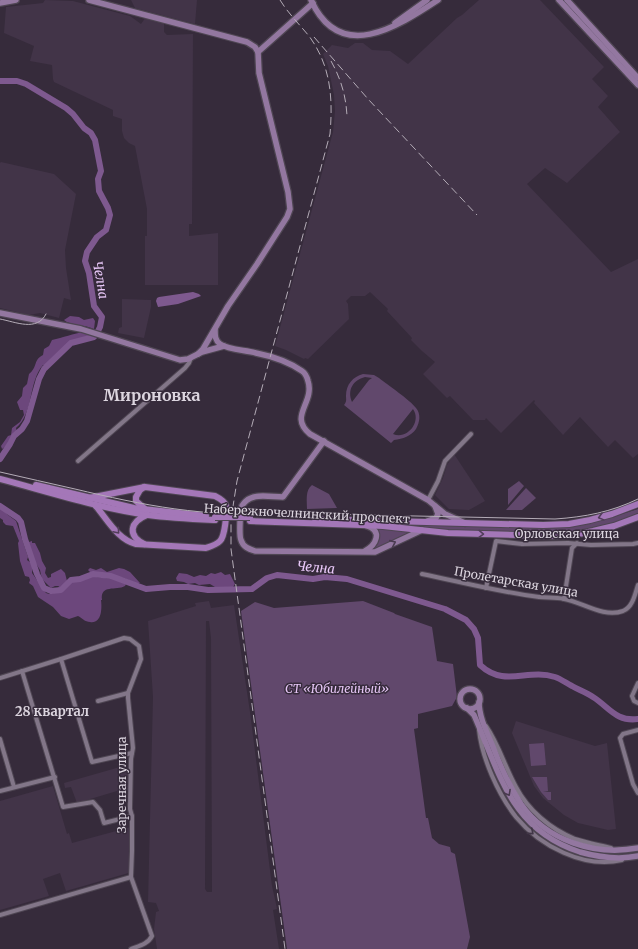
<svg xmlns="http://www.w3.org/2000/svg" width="638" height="949" viewBox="0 0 638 949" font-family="Merriweather,serif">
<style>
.built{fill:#423448;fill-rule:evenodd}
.green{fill:#61486c;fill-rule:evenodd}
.forest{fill:#6c477c}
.water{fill:#7e598f}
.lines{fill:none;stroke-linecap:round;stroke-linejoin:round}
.river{stroke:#7e598f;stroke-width:6}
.street-casing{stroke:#4f4653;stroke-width:6}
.secondary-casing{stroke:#4f4653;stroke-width:8}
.primary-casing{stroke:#4f4653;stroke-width:8}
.street{stroke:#827688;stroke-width:4}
.secondary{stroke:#9377a0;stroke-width:5.5}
.primary{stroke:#a477b8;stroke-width:6}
.tram{stroke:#b4acb7;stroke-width:1}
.rail{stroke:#b4acb7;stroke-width:1;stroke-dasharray:8 4;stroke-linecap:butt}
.primary-bridge-casing{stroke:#4f4653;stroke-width:8;stroke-linecap:butt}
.primary-bridge{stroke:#a477b8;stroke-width:6}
.oneway{stroke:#523e5a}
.oneway2{stroke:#493a4f}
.oneway3{stroke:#413647}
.labels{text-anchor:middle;stroke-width:3;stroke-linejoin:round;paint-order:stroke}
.street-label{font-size:12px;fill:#dcd5df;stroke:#362b3b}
.park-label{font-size:12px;font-style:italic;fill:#e5c5f5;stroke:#362b3b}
.water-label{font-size:13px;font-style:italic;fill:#ebcafb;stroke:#362b3b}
.neighbourhood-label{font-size:13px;font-weight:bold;fill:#dcd5df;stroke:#362b3b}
.district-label{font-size:16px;font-weight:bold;fill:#dcd5df;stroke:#362b3b}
</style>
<rect width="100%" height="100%" fill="#362b3b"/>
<g class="built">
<path d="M45,0L73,1L130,16L141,24L146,17L162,22L164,24V32L167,35L193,34L192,224H189V236L218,233V285H145V236H147V209L135,146L129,143L124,138L122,131V119L113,116V110L54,82L53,79L52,65L30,61L34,46L4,33L6,7L43,3Z"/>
<path d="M131,0H197L195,24L135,8Z"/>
<path d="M479,0H540L604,67L592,79L608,96L598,107L620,132L567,183L545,168L527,184L611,272L638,259V454L633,458L615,440L608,447L580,417L563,435L534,403L535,401L534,400L501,433L486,418L485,420H473L450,396L447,398L423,374L435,362L422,351L411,340L412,338L387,311L388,309L370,292L365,296H351L346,301L348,304L349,319L308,359L305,358L304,359L286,350L275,346L333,132L335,111L334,95L328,66L323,54L332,45L348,48L355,43H363L372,50L390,51L408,64L457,18L462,15Z"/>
<path d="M1,162L54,174L76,194L65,250L66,268L71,300L64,298L59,318L40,313L29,315L0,308V163Z"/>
<path d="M122,299L151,300V307L144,338L118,333L119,328L122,327Z"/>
<path d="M454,454L485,501L469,510L449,509L435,495L443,478L447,465Z"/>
<path d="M209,601L211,608L234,605L250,712L272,886L276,904L277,909L273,910L279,949H157L154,929L156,912L159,911L156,903L148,902L153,697L148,621L196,606L195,603ZM206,621H209L211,638L212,892H207L205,889Z"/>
<path d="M516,721L595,746L607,743L616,829L608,830L578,823L564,815L543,798L534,786L512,733Z"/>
<path d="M127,765L131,790L118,794L117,791L77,803L71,787L65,788L64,783Z"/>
<path d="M53,786L67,834L69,833L72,843L131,827L132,872L66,891L60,873L43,879L49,896L0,910V801Z"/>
</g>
<g class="green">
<path d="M363,374L374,375L379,378C388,385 410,400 416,408C421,414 420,422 416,429C411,436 403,439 394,440L391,443L344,405C347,401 346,400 346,396C346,384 353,377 363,374ZM365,377L372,378L369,380L352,402C347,390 353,380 365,377ZM413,409C422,422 407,440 393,434Z"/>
<path d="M519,481L524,486L508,505V489Z"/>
<path d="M312,485L329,494L337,508L307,509C307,501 305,490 312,485Z"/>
<path d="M526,488L536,498L522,510H506Z"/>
<path d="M638,509V513C614,526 583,531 557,533L449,530L386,523H591L619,515Z"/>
<path d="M373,527L410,532L372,550L378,540Z"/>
<path d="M363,601L394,613L395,614L432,627L437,661L453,664L457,697L452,706L418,714V728L414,729L426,818H428L432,838L439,844L450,847L451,852L455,854L470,937L467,949H287L241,611L255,602L274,608Z"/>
<path d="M544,743L546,765L531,766L529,744Z"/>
<path d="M532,777H547L548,791L543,792H551V800H548L541,792Z"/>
</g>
<g class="forest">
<path d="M70,316L79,317L84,320L93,318L95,321L94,329C86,325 69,325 64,320Z"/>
<path d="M85,332L89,333L90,336L70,341L46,365H43C28,382 34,413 16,428L17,432C10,437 8,446 2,449L1,446L8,436L11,435L12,428L20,422L24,415L23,410H20L17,402L22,396L23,388L27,384L29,374C38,367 33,360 43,355L44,349L49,346L52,340C63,338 73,333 85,332Z"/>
<path d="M0,509H2L8,515L16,521L28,557L27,560C32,563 33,566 32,573L46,593L49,594L63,591L74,578L88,574L96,577L113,579L126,584L125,586C116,591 100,584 102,600H101C102,608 102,624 90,622C85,622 82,618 78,616L69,619L61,616L53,607L38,597L33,586L29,583L30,580L29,577L25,576L20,561L18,543L19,541L13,526L6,525L3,522V520L0,518Z"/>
<path d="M32,541V543H35L40,553L42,561L46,568L45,573L48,578L51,577V574L61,569L65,573L67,581L65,583L64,586L60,589L58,588L59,586H55L51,588L42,579L40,570L35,562L29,546V542Z"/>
<path d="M90,568L96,570L101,568L107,572L119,568L124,569L130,572L140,583H136L124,578L107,575L104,577L101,576L100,573H91L88,570Z"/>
<path d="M221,572L225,575L230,574L235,584L233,587H215L210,584L199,585L195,583L188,584L184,582L177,581L176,578L179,573L187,574L194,577L200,575L206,576L211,573L215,574Z"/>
</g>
<path class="water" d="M193,292L199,294L201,296L178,304L158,307L156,301L157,298L159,297Z"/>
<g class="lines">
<g class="river">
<path d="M0,81H17L26,84L66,108L73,114L84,128L91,133L95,140L101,171L98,179L99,191L108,208L110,215L106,230L97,237L87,252L85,261L89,273L94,306L102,317L100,327L96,335L94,337L71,343L44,369L39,379L27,421L22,429L14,436L10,444L0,459"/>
<path d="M0,506L18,518L21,522L25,539L37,574L44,588L51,591L61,590L71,580L80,579L93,574L111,576L146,589L170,587H188L208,590L252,589L267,578L277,575L313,579L325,577L347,579L445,609L466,620L474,629L478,638L480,665C505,688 527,668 555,677C561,679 566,683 572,686C579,690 586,692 593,697C609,707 616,722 638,719"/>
</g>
<g class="street-casing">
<g id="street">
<path d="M78,461L185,368L189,363L191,358"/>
<path d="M428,500L438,481L445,461L471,434"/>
<path d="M422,574C461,582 499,592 539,597C547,598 555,597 564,599C582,602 603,618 623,611C633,607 635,594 638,585"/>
<path d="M486,588L496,541L522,544L568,543L591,545L633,544L638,543"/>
<path d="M564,599L572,548L577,543"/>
<path d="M61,659L92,762L132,753"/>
<path d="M22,671L63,807L93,802L100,810L104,823L132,816"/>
<path d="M0,678L61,659L124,638L130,639L139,646L141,659L128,693V698L133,748L131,759L130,809L132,816V851L131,877L152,936C148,944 139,946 131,949"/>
<path d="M638,683L632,696L634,701L638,703"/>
<path d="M98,701L128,693"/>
<path d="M486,726C499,745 505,767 516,787C528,810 550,829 575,839C587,843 599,845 611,848"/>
<path d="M479,730C482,758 498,794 516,817C540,846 584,869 622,860"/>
<path d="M638,730L623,734L620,738L633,784L638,793"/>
<path d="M0,739L14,787"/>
<path d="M0,791L55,777"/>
<path d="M0,915L131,877"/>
</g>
</g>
<g class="secondary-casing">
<g id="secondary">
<path d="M89,0L247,42L255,47L258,52L259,73L288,192L290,209L287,217L257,264L228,306L203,349L198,354"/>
<path d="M311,0C340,64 397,27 438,0"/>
<path d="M559,0L638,85"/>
<path d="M567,0L638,78"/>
<path d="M0,3L16,0"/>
<path d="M395,23L427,0"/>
<path d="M258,52L313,3"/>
<path d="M0,313L81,329L180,360L188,359L202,352L224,346"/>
<path d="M215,330C215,336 215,340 220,344C229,350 245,350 256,353C271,356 289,362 302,371C305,373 307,377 308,381C315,403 288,416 310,434L428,500L445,514L465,523"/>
<path d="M324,441L283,497C271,497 255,493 246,501C245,502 242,505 242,506C240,510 239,536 241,540C243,547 249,549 255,551L375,552L422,530"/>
<path d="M427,521L436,518L438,514L435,506"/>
<path d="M365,551C376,545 383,531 367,526"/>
<circle cx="470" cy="699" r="10"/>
<path d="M479,702C479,719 489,736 495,752C502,770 510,787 521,804C547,841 595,856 638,848"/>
<path d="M467,708L474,715C500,774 511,830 580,852C598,857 619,860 638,856"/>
</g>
</g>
<g class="primary-casing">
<g id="primary">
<path d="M0,479C49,492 98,508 148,515C170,518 193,519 215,520"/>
<path d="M36,485L134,508L206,516"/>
<path d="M144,487L140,490L136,497V501L145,509"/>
<path d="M89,498L145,487L215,496C219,498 225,501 226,506C227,513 225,536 220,541C216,545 212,546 206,548L136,544C118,540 107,519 95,505"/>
<path d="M315,519L543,525L569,524L590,520L612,514L638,504"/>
<path d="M250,521L361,525L383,526L448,533L555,536L574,535L593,531L614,526L638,517"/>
<path d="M144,544C127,535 130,522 147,515"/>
</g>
</g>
<use href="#street" class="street"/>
<use href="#secondary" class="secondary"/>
<use href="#primary" class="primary"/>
<g class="tram">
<path d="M0,319C16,322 37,332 46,314"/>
<path d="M0,472C25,478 50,483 75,489C142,505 207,518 277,513L555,519C585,517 611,512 638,499"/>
</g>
<g class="rail">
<path d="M280,0C288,13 299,24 309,36C331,66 333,98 330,134L237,481L231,519V549L285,949"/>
<path d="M314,37L368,99L477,215"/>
<path d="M331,61C341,79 346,96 347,116"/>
</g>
<g class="primary-bridge-casing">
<path id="primary-bridge" d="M215,517H250"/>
</g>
<use href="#primary-bridge" class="primary-bridge"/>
</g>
<defs><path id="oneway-chevron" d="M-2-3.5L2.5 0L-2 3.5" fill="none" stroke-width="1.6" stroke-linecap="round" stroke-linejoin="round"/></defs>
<g class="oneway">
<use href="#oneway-chevron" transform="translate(601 517) rotate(165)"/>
<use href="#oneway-chevron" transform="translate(117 531) rotate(50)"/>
<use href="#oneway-chevron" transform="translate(481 534) rotate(2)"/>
</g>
<g class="oneway2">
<use href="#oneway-chevron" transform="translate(393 543) rotate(-24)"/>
<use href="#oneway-chevron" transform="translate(508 793) rotate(61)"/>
</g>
<use class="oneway3" href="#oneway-chevron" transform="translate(531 832) rotate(40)"/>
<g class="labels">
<g class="street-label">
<text transform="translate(307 514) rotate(3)" y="4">Набережночелнинский проспект</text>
<text x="567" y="538">Орловская улица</text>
<text transform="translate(516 582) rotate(10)" y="4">Пролетарская улица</text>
<text transform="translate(122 785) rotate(-90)" y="4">Заречная улица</text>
</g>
<g class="park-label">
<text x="337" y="693">СТ «Юбилейный»</text>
</g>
<g class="water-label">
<text transform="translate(101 280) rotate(80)" y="5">Челна</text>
<text transform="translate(316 567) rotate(5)" y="5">Челна</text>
</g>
<g class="neighbourhood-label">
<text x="52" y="716">28 квартал</text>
</g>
<g class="district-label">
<text x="152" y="401">Мироновка</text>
</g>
</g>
</svg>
